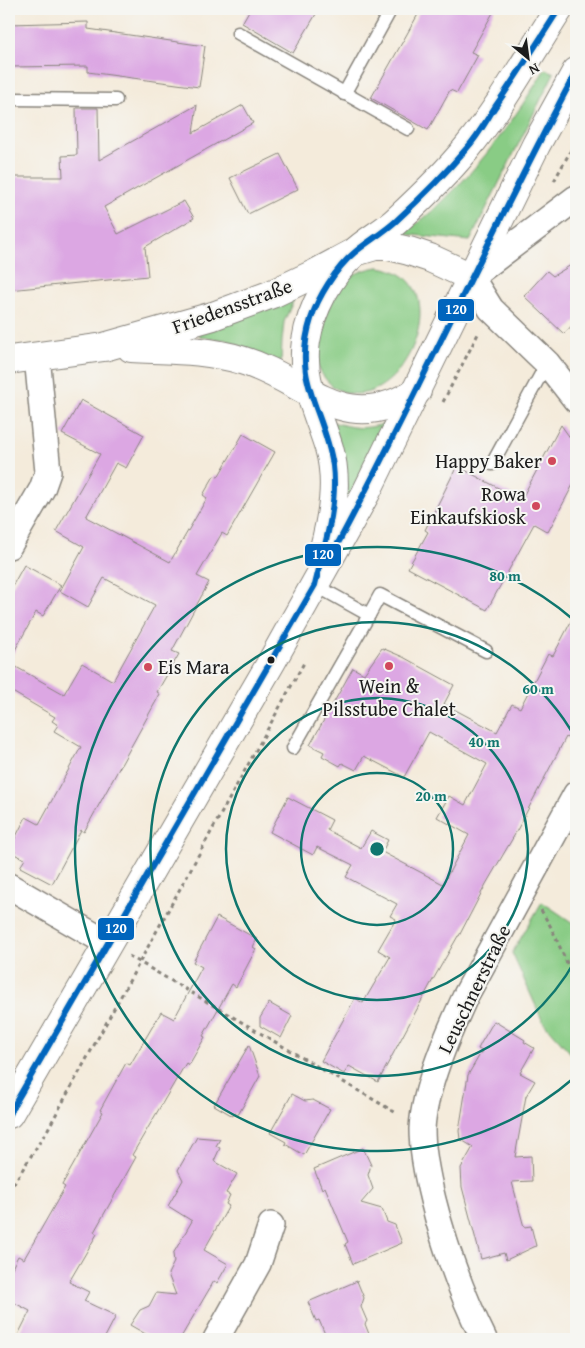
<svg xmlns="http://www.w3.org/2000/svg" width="585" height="1348" viewBox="0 0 585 1348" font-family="'Gentium Book Plus',serif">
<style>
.green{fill:#89cc85;stroke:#527450}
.building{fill:#dca7e3}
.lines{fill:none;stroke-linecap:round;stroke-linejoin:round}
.lane-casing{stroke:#88847c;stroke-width:15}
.street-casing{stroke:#88847c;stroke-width:28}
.primary-casing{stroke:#88847c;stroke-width:30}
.path{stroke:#88847c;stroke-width:3;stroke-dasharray:4 4;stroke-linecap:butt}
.lane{stroke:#fff;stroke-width:12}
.street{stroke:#fff;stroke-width:25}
.primary{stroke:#fff;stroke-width:28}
.bus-1-casing{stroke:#f6f6f2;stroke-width:10}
.bus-1{stroke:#0065bd;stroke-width:6}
.ring{fill:none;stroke:#0f766e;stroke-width:2.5}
.poi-dot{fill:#d1495b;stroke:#f6f6f2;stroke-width:2}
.bus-dot{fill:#1c1c1c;stroke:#f6f6f2;stroke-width:2}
.labels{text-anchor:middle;stroke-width:4;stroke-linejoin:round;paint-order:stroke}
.street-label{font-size:20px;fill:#1c1c1c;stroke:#f6f6f2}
.poi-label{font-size:20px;fill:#1c1c1c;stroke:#f6f6f2;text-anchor:end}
.centre{fill:#0f766e;stroke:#f6f6f2;stroke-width:2.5}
.ring-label{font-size:15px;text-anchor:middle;font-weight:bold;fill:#0f766e;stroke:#f6f6f2;stroke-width:4;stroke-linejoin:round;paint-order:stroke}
.line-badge{stroke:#f6f6f2;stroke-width:2}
.badge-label{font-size:14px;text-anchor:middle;font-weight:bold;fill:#fff}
</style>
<rect width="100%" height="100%" fill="#f6f6f2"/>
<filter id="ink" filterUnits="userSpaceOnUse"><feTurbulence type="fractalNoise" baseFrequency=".02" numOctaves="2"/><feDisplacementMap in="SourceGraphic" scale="10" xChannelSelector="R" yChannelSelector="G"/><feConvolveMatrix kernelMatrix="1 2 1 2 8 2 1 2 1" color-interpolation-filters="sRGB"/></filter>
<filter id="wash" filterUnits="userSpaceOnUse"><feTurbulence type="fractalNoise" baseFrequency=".0096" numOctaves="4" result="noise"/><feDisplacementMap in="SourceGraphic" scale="20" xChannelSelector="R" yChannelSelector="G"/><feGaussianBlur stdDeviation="1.12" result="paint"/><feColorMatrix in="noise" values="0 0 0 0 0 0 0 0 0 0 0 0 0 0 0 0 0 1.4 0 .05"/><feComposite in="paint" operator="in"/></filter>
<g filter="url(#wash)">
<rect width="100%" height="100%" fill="#f4ebdb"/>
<g class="green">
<path d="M545,69L554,73L470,241L403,234C416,224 430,214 442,202C483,163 516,117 545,69Z"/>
<path d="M378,267C465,276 400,425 335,388C328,383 319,372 317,364C316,357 318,348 319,341C319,336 319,330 320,326C322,318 339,288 344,282C353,273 366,269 378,267Z"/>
<path d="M289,296L294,299L284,322L282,341L281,363L226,340L200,337L198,330Z"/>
<path d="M332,422C354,428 361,430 384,424L343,510Z"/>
<path d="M542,902L576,925V1059L543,1022L512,953Z"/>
</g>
<g id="blocks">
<g class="building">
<path d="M250,9H319L293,53L242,23Z"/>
<path d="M421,9H495L471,52L478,55L457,93L450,90L428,130L371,98Z"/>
<path d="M88,22V29L205,46L199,87L88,72V66L9,67V24Z"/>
<path d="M197,105L193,133L243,105L253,123L104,207L118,234L184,201L194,218L145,247L148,276L9,290V177H63L62,156L77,155L76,108H98L99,160Z"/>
<path d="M280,154L298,189L248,214L230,178Z"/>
<path d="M576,262V321L564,334L524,296L547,271L553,276Z"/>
<path d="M81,400L144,435L126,468L116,463L86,517L170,562L207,498L203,495L214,476L218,477L243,434L275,452L227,536L222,533L197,576L209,582L172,651L179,654L157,692L160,694L84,832L81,830L52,884L20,867L25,859L14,854L15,851L10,848L26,817L39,824L81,747L54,731L58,725L52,721L55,717L9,690V663L64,694L82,663L113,681L155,605L104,578L88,607L60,591L84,547L56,531L100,454L62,434Z"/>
<path d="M561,425L576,446V479L548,532L534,524L487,610L408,568L428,532L425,530L457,466L521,500Z"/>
<path d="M24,565L61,585L43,616L36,612L9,661V592Z"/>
<path d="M576,612V724L569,739L566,737L514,836L486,884L459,936H458L430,985L378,1082L349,1066L344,1074L321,1061L355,998L363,1003L390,957L378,950L396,919L390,916L397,904L346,877L353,865L317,847L313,855L270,832L274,824L288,797L332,820L327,830L361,848L371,831L388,840L382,852L443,884L469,835L437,817L449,796L465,805L487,764L429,732L404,777L364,756L356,770L342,763L340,766L322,756L324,752L310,745L353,668L364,674L382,648L403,657L454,685L444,704L497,732L512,704L520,708L548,654L553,656Z"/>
<path d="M217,917L257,939L253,947L256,949L236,987L232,984L203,1036L205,1037L189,1065L186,1063L132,1155L136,1157L94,1232L97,1234L69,1282L89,1292L84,1301L116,1316L104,1339H16L30,1311L9,1300V1274L18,1256L24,1259L65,1187L62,1185L103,1112L100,1110L126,1063L130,1065L161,1012L174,1019L202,967L193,962Z"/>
<path d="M269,1003L292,1016L281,1038L260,1026V1018Z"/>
<path d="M494,1021L525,1040L524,1042L534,1048L520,1073L535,1081L526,1096L515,1157L531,1156L532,1181L512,1182L524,1227L531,1226L536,1246L506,1260L504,1253L481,1259L462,1187L461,1168L473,1147L460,1139L459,1131L468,1075L482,1051L478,1049L481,1043Z"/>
<path d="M249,1045L260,1076L238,1115L235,1113L233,1116L214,1105Z"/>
<path d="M292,1094L305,1101L313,1100L330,1109L304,1155L285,1144L286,1142L270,1133Z"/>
<path d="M197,1137L220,1139L216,1146L220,1148L214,1161L237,1174L226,1193L230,1195L226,1204L229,1206L204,1250L228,1264L217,1283L214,1281L180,1339H154L130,1325L140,1310L149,1306L156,1293L176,1295L168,1274L174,1262L173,1254L192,1221L168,1206L183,1180L178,1170Z"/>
<path d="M363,1148L371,1165L368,1175L373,1189L361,1203L382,1209L387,1222L395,1225L402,1243L353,1264L345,1244L348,1242L325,1187L322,1189L314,1169Z"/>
<path d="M357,1281L364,1298L361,1307L367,1321L365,1324L371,1339H327L319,1320L316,1321L308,1302Z"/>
</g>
</g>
</g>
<g filter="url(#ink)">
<use href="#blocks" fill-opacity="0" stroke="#88847c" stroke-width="1"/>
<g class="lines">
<g class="lane-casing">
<g id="lane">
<path d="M238,33L408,129"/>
<path d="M344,94L391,9"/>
<path d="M9,99L116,100"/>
<path d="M492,464L547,363"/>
<path d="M369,615L380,595L486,651"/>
<path d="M293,748L369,615L315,585"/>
</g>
</g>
<g class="street-casing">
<g id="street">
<path d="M576,198L471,277L491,309L547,363L576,400"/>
<path d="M9,546L42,489L48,472L37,356"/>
<path d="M9,886L107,943"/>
<path d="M216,1339L258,1264L271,1225"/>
<path d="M484,1339C462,1295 445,1248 433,1200C427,1176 422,1153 422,1129C424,1088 449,1032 466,995L576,794"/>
</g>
</g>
<g class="primary-casing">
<g id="primary">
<path d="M131,348C167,350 206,349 241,360C308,380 344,439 417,391"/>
<path d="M9,360L104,347L213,316L272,294L314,274L355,252L375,246H388L409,251L430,258L471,277"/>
<path d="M323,552C332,518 339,482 329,448C318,412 300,380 306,341C311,309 329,275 354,253C366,241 383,233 396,221C421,198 446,174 467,148C502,105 529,55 559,9"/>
<path d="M9,1114L272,661L366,493L536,145L576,72"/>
</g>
</g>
<g class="path">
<path d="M554,181L576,141"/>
<path d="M443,402L479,332"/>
<path d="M541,910L552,929L576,984"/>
<path d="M129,956L398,1114"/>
<path d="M9,1191L48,1129L305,661"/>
</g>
<use href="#lane" class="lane"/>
<use href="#street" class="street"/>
<use href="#primary" class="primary"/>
<g class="bus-1-casing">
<g id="bus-1">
<path d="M336,547C420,391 492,228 576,72"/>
<path d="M9,1114L315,585C324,547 338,506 333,466C325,410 291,382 311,319C318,297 336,268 354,253C367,242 383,233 396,221C421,198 445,174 467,148C478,136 486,121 495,107C517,75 538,42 559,9"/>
</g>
</g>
<use href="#bus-1" class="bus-1"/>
</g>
</g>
<g class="ring">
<circle cx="377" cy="849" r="76"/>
<circle cx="377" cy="849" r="151"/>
<path d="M576 959A227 227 0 1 1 576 739"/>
<path d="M575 1077A302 302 0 1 1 575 621"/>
</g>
<g class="poi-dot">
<circle cx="552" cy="461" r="5"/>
<circle cx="536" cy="506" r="5"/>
<circle cx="389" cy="666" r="5"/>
<circle cx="148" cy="667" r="5"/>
</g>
<circle class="bus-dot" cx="271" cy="660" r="4.5"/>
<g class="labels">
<g class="street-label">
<text transform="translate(232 306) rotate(-20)" y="7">Friedensstraße</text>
<text transform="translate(474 989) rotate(-64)" y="7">Leuschnerstraße</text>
</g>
<g class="poi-label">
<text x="542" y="468">Happy Baker</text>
<text x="526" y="501">Rowa<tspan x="526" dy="23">Einkaufskiosk</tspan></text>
<text x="158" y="674" text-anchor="start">Eis Mara</text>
<text x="389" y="693" text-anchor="middle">Wein &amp;<tspan x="389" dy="23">Pilsstube Chalet</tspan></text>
</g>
</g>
<circle cx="377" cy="849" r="8" class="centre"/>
<g class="ring-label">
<text x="505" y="581">80 m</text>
<text x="538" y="694">60 m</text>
<text x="484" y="747">40 m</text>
<text x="431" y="801">20 m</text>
</g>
<g class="line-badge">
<rect x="437" y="298" width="38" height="24" rx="5" fill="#0065bd"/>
<rect x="304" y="543" width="38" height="24" rx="5" fill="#0065bd"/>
<rect x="97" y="917" width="38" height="24" rx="5" fill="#0065bd"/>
</g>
<g class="badge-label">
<text x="456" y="314">120</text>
<text x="323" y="559">120</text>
<text x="116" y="933">120</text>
</g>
<rect width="585" height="1348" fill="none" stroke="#f6f6f2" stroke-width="30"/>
<g transform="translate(528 58) rotate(151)" stroke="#f6f6f2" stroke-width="4" paint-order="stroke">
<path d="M0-4L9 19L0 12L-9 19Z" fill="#1c1c1c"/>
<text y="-8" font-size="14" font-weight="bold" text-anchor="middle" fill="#1c1c1c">N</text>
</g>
</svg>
